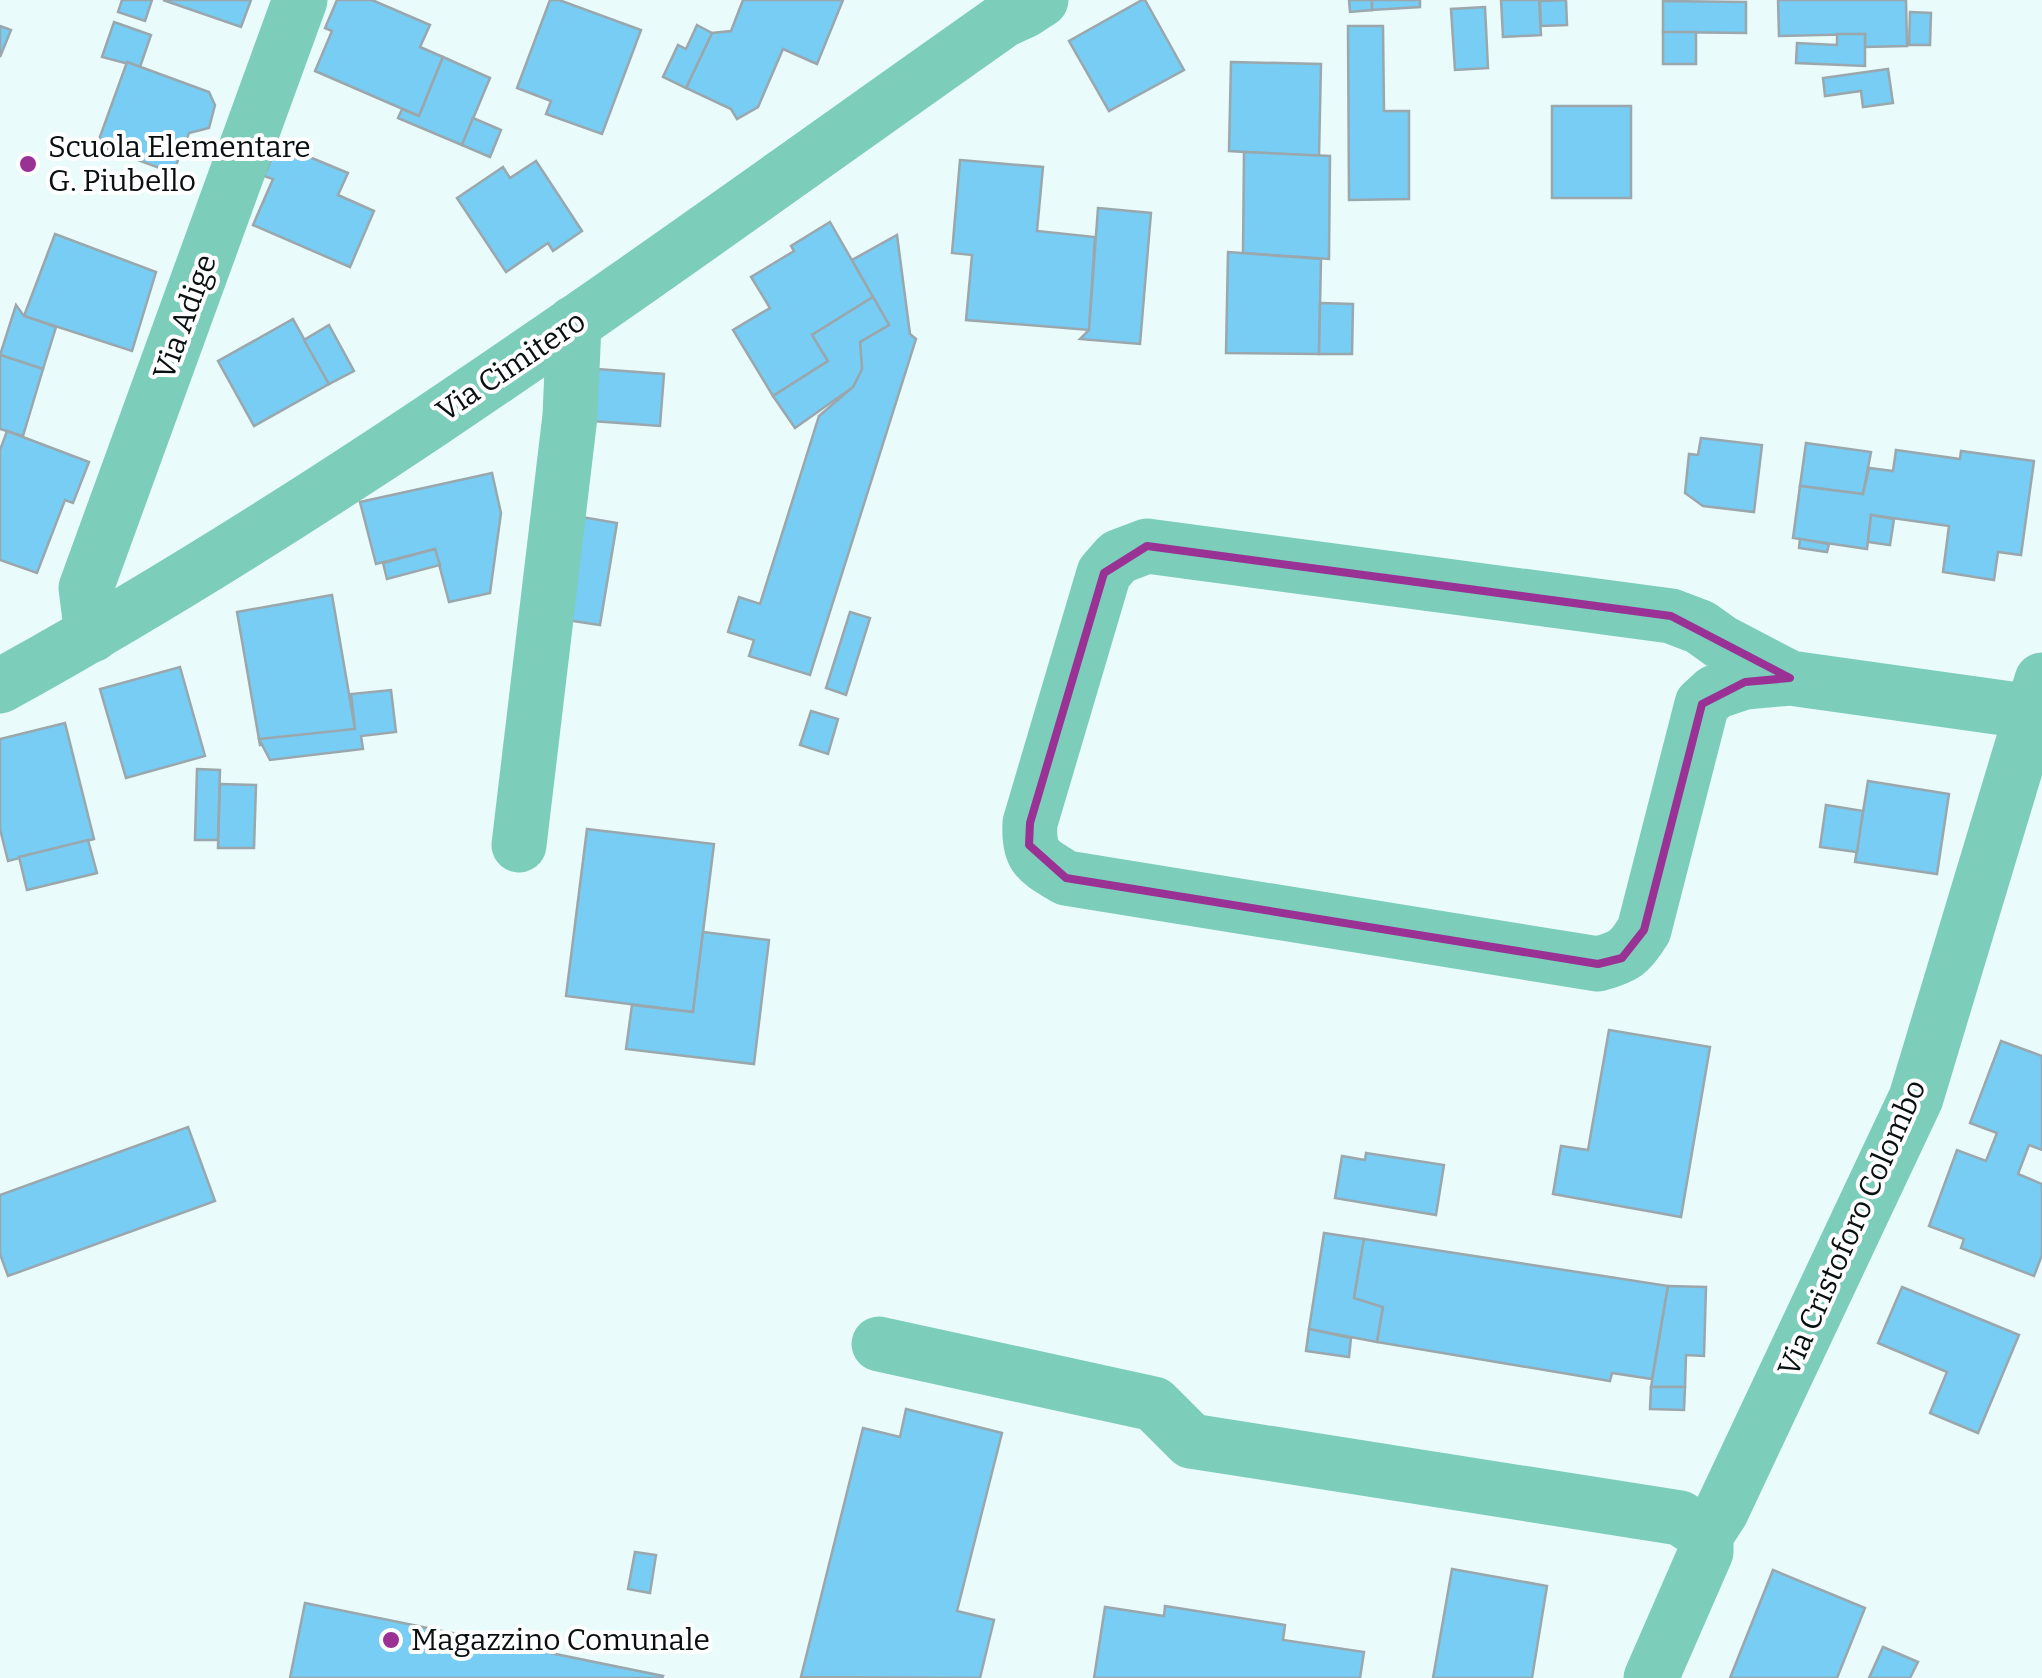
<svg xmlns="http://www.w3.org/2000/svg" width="2042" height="1678" viewBox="0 0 2042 1678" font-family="Bitter,serif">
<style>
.building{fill:#77cdf3;stroke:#9aa7ad;stroke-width:2.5}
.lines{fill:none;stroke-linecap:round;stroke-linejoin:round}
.minor{stroke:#7dcdbb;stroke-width:55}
.marked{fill:none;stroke:#9a3195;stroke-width:8;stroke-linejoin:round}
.poi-dot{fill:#9a3195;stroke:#fff;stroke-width:4}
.labels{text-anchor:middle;stroke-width:8;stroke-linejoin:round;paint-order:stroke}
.poi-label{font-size:30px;fill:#0a1011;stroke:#fff;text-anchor:start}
.street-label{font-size:30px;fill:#0a1011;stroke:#fff}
</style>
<rect width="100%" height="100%" fill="#eafbfc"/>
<g class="building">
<path d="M122,0H152L145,21L118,12Z"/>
<path d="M163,0H251L241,27Z"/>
<path d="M337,0H372L430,25L420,47L443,57L419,116L315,71L332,31L325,28Z"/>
<path d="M550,0H559L641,30L602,134L546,114L551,101L517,88Z"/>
<path d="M743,0H843L817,64L783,49L758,107L737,119L731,109L686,88L712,33L731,31Z"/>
<path d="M1142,0H1145L1184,70L1109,111L1069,41Z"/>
<path d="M1349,0H1372V10L1350,12Z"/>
<path d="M1372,0H1420V7L1372,10Z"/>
<path d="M1501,0H1539L1541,35L1503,37Z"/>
<path d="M1566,0L1567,25L1541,26L1540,1Z"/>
<path d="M1778,0H1906L1907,46L1865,47V34L1779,36Z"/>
<path d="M1663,1L1746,2V33L1663,32Z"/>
<path d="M1485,7L1488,68L1455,70L1451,9Z"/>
<path d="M1910,12L1931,13L1930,45H1909Z"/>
<path d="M114,22L151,35L140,67L102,57Z"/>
<path d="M697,25L712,33L686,88L663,77L678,45L686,49Z"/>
<path d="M0,26L11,30L0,57Z"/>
<path d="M1348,26H1383L1384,111H1409V199L1349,200Z"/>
<rect x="1663" y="32" width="33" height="32"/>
<path d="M1837,34H1865V66L1796,63L1797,43L1837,45Z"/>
<path d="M443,57L490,78L462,145L398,118L402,109L419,116Z"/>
<path d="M127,62L209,92L215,105L209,128L189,133L173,173L97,145Z"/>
<path d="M1231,62L1321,64L1319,156L1229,151Z"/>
<path d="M1888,69L1893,103L1863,107L1861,91L1825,96L1823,78Z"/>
<rect x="1552" y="106" width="79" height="92"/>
<path d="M473,118L501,130L490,157L462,145Z"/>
<path d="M278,144L348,173L338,195L374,211L350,267L253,225L273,179L264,176Z"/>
<path d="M1244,152L1330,156L1329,259L1243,253Z"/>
<path d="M960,160L1043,167L1037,231L1095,237L1089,330L966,320L972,255L952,253Z"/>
<path d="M536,161L582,231L553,251L548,243L506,272L457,198L503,167L510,178Z"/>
<path d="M1098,208L1151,213L1140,344L1080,339L1089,330Z"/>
<path d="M830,222L873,297L812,335L828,361L773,396L733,330L770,308L751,277L794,251L791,246Z"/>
<path d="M55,234L156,272L132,351L24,316Z"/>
<path d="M897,235L910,334L916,339L810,675L749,656L754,640L728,632L739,597L760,604L819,416L853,387L862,369L860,342L889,325L852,260Z"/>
<path d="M1228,252L1321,259L1319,354L1226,353Z"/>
<path d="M873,297L889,325L860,342L862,369L853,387L795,428L773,396L828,361L812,335Z"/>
<path d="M1320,303L1353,304L1352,354H1319Z"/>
<path d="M16,305L24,316L56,327L43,369L0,355Z"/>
<path d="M293,319L329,384L254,426L218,361Z"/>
<path d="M329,325L354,371L329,384L304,340Z"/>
<path d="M0,355L43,369L23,436L0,429Z"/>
<path d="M583,368L664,374L660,426L579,420Z"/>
<path d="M7,431L89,462L73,503L65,500L37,573L0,560V450Z"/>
<path d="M1701,438L1762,445L1754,512L1703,506L1685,493L1689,454L1698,455Z"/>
<path d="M1806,443L1871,452L1863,494L1800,486Z"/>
<path d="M1896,450L1960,459L1961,451L2034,461L2021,555L1998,552L1994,580L1943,572L1949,526L1871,515L1867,549L1793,538L1800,486L1863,494L1869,468L1893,471Z"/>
<path d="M492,473L501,513L490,593L449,602L435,549L376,564L360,502Z"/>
<path d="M570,515L617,523L600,625L553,618Z"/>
<path d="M1871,515L1894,519L1890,545L1868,542Z"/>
<path d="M1800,539L1829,544L1827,552L1799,548Z"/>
<path d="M435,549L440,565L387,579L383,563Z"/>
<path d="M332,595L355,729L260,745L237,612Z"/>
<path d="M850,612L870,618L846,695L826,688Z"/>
<path d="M180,667L205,756L126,778L100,689Z"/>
<path d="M391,690L396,732L361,736L363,749L270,760L259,739L355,729L351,694Z"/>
<path d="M811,711L838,719L828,754L800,745Z"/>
<path d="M65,723L94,839L8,861L0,829V739Z"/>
<path d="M197,769L220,770L218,840H195Z"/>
<path d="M1868,781L1949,794L1937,874L1855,862Z"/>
<path d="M220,784L256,785L254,848H218Z"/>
<path d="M1826,805L1863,811L1857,852L1820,847Z"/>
<path d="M587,829L714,844L693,1012L566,996Z"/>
<path d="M88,840L97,873L27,890L19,857Z"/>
<path d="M703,932L769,940L754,1064L626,1049L632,1005L693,1012Z"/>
<path d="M1609,1030L1710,1047L1681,1217L1553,1194L1561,1146L1588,1150Z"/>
<path d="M2001,1041L2042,1056V1150L2029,1145L2018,1174L2042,1184V1255L2034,1276L1961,1248L1964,1239L1929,1226L1957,1150L1986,1161L1997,1133L1970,1123Z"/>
<path d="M188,1127L215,1201L8,1276L0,1254V1195Z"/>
<path d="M1366,1153L1444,1165L1436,1215L1335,1198L1342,1156L1365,1160Z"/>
<path d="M1324,1233L1364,1239L1354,1298L1383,1307L1377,1342L1309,1329Z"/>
<path d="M1364,1239L1668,1286L1652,1379L1612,1373L1610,1381L1377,1342L1383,1307L1354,1298Z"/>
<path d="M1668,1286L1706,1287L1704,1356L1686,1355L1685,1387H1651Z"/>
<path d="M1902,1287L2019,1335L1978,1433L1930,1413L1947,1372L1878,1343Z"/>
<path d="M1309,1329L1351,1338L1349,1357L1306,1351Z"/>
<path d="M1651,1387H1685L1684,1410L1650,1409Z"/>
<path d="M906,1409L1002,1433L957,1611L994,1620L980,1678L801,1677L863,1428L900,1437Z"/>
<path d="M635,1552L656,1555L650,1593L628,1589Z"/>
<path d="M1452,1569L1547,1586L1532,1678H1433Z"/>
<path d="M1773,1570L1865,1608L1837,1678H1730Z"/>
<path d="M305,1603L663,1676L662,1678H290Z"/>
<path d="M1165,1606L1285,1625L1283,1640L1364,1652L1360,1678H1094L1105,1607L1164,1616Z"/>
<path d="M1883,1647L1918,1662L1910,1678H1869Z"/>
</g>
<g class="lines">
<g class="minor">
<path d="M92,635L86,588L300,0"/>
<path d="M1790,678L1721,642L1700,627L1671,616L1147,546L1118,557L1104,573L1030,823C1028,858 1038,861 1066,878L1598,964C1624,957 1630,953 1644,930L1702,704L1715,692L1745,682L1790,678L2032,712"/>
<path d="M0,686C352,492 676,251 1004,20L1024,11L1041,0"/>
<path d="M519,845L570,416L574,323"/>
<path d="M879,1344L1154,1404L1191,1441L1680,1518L1706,1535"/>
<path d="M1651,1678L1706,1552V1535L1721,1512L1916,1098L2042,680"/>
</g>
</g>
<path class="marked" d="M1147,546L1671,616L1790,678L1745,682L1702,704L1644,930L1622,958L1598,964L1066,878L1029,845L1030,823L1104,573Z"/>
<g class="poi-dot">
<circle cx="28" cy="164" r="10"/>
<circle cx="391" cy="1640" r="10"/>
</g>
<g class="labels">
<g class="poi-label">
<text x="48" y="157">Scuola Elementare<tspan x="48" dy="34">G. Piubello</tspan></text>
<text x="411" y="1650">Magazzino Comunale</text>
</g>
<g class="street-label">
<text transform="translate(185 317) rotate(-70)" y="10">Via Adige</text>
<text transform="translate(511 366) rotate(-34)" y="10">Via Cimitero</text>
<text transform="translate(1852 1228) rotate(-66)" y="10">Via Cristoforo Colombo</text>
</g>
</g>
</svg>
